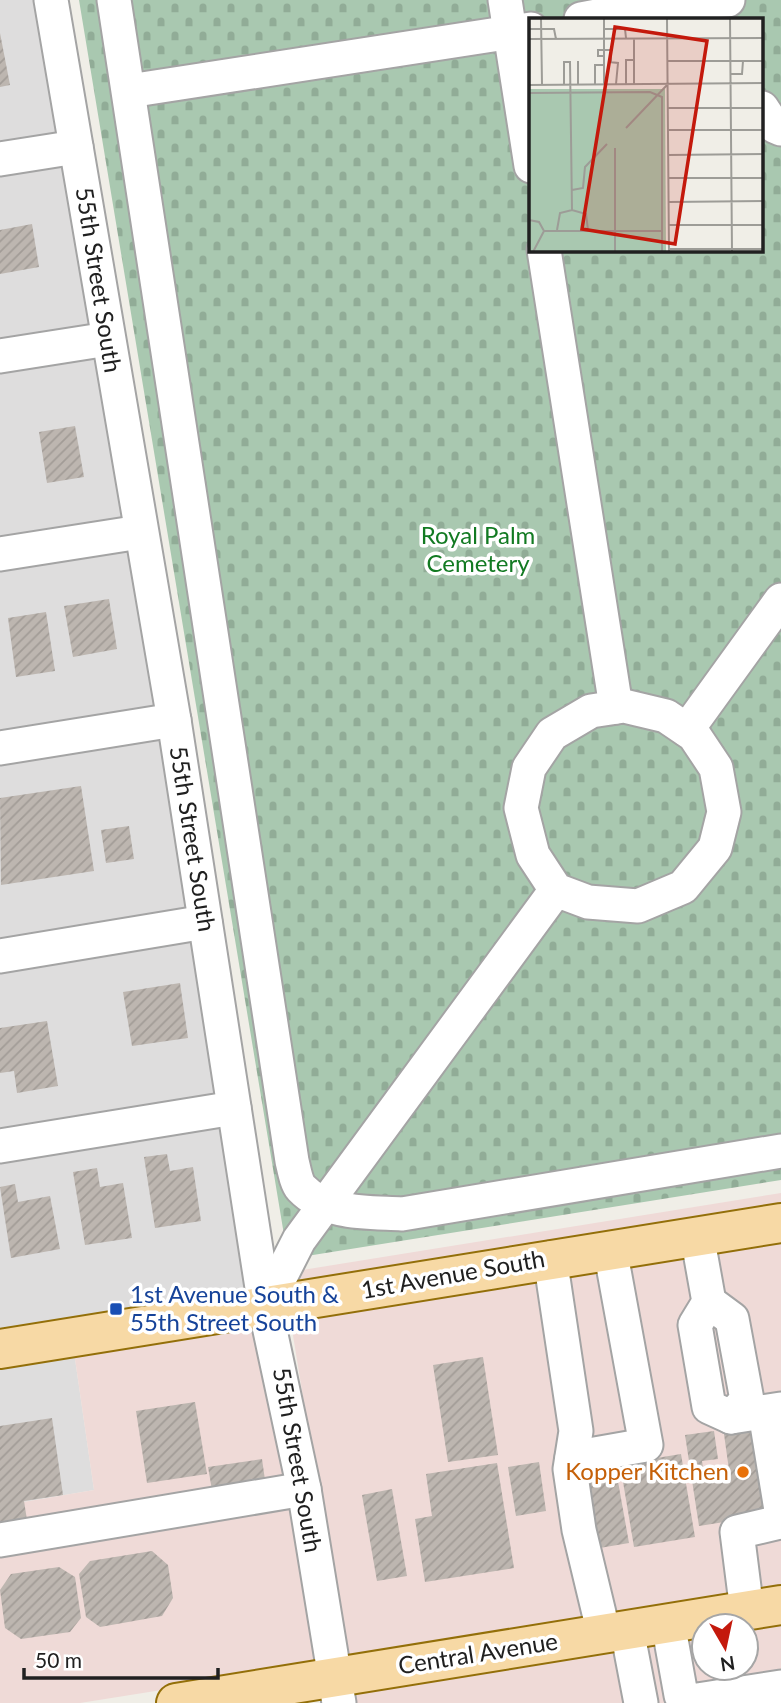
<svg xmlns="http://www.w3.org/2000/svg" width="781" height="1703" viewBox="0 0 781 1703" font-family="Lato,sans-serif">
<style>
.residential{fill:#dedddd}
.commercial{fill:#efdad7}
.cemetery{fill:url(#cemetery-stones);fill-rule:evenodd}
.building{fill:url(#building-hatch)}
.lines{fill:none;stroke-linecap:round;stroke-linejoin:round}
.minor-casing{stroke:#a4a4a4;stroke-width:37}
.major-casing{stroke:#936f09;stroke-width:42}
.minor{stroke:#fff;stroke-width:33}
.major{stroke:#f7d9a5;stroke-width:38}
.transit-dot{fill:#1a4fb4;stroke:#fff;stroke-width:2.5}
.food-dot{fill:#e8710a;stroke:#fff;stroke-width:2.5}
.labels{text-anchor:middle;stroke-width:7;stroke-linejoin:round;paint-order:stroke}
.street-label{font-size:24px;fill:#202020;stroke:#fff}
.park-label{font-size:24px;fill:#127a22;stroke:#fff}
.transit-label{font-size:24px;fill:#164399;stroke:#fff;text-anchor:start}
.food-label{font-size:24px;fill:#c56008;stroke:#fff;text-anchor:end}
.inset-road{fill:none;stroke:#9d9c97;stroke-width:2}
.view{fill:#c4190c;fill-opacity:0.15;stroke:#c4190c;stroke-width:3.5}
.inset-edge{fill:none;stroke:#202020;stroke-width:3.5}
</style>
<defs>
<pattern id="cemetery-stones" width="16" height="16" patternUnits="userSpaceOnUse" patternTransform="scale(1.75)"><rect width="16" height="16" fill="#a9c8b0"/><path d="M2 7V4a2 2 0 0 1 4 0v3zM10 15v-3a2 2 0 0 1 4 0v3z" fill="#91ac97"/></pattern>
<pattern id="building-hatch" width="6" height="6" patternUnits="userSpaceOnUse" patternTransform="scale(1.75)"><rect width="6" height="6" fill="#bdb6b0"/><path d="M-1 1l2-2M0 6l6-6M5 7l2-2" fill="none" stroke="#a29c97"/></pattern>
</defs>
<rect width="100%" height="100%" fill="#f0eee7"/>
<g class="residential">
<path d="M0,0H52L73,131L0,143Z"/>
<path d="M78,161L135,517L0,539V173Z"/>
<path d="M140,547L198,909L0,942V570Z"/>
<path d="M203,939L259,1292L0,1333V972Z"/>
<path d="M74,1352L94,1490L0,1506V1364Z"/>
</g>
<g class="commercial">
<path d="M781,1193V1208L286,1288L290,1272Z"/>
<path d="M781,1238V1590L346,1660L290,1317Z"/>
<path d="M264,1322L319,1665L80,1703H0V1506L94,1490L74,1352Z"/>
<path d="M781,1620V1703H353L351,1690L704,1633V1668H746V1626Z"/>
</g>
<path class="cemetery" d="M79,0H781V1180L288,1259ZM531,19H762V250H531Z"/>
<g class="building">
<path d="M0,33L10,85L0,87Z"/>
<path d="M32,224L39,267L0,274V230Z"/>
<path d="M75,426L84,477L47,483L39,432Z"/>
<path d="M109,599L117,649L73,657L64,606Z"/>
<path d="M46,612L55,671L16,677L8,618Z"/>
<path d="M81,786L94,871L1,885L0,798Z"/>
<path d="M129,826L134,859L106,863L101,830Z"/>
<path d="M180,983L188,1038L132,1046L123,992Z"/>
<path d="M47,1021L58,1086L17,1093L14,1071L0,1073V1028Z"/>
<path d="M167,1154L170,1171L193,1167L201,1221L155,1228L144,1157Z"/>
<path d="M97,1168L100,1187L123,1183L132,1238L85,1245L73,1172Z"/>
<path d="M15,1184L18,1202L50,1196L60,1249L11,1258L0,1187Z"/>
<path d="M483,1357L498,1455L448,1462L433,1365Z"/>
<path d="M195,1402L207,1474L147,1483L136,1411Z"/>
<path d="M52,1418L63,1495L24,1501L27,1520L0,1524V1426Z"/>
<path d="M761,1421L776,1514L699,1526L685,1435L714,1431L718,1459L702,1461L704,1474L729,1470L723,1427Z"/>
<path d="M681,1454L695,1537L634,1547L620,1464Z"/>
<path d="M262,1459L266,1487L213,1496L208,1467Z"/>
<path d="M614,1459L629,1543L588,1550L574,1465Z"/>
<path d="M539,1462L546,1511L516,1516L508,1467Z"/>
<path d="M497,1463L514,1568L425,1582L415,1519L432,1516L426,1474Z"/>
<path d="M392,1489L407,1576L377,1581L362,1495Z"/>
<path d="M152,1551L168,1565L173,1598L162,1616L100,1627L86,1617L79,1574L90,1561Z"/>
<path d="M59,1567L75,1577L81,1618L70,1632L21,1639L5,1628L0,1590L11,1574Z"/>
</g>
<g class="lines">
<g class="minor-casing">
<g id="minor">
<path d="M51,0L174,720L265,1307L304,1489L339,1703"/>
<path d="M114,0L292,1161C294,1169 296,1182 301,1188C327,1215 367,1212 402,1214L781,1151"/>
<path d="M505,0L531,166"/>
<path d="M581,19L665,3L728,0"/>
<path d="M129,91L531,29"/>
<path d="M762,108L774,126L781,129"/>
<path d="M0,159L76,147"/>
<path d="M544,250L616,707"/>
<path d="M0,356L108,339"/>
<path d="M0,554L140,532"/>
<path d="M624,706L666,716L694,735L716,768L724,812L715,848L683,887L638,906L588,902L556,890L533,855L521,808L529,768L552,734L591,711Z"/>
<path d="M687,730L781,600"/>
<path d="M0,748L174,720"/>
<path d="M0,956L205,922"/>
<path d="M0,1146L234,1108"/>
<path d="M697,1235L709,1302L695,1325L709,1407L731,1417L781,1409"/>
<path d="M550,1258L576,1431L570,1469L579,1530L604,1634"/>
<path d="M709,1302L732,1319L747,1400L731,1417"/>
<path d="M265,1307L299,1240L556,890"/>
<path d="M765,1412L781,1510"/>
<path d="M572,1458L646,1445L610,1249"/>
<path d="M0,1540L304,1489"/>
<path d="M747,1611L737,1532L776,1523L781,1510"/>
<path d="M668,1623L681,1695L691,1701L781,1687"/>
<path d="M627,1630L641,1703"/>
</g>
</g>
<g class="major-casing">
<g id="major">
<path d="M0,1349L781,1223"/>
<path d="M176,1703L781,1605"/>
</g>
</g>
<use href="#minor" class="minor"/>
<use href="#major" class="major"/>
</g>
<rect class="transit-dot" x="109" y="1302" width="14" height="14" rx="3.5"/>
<circle class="food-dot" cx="743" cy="1472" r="7"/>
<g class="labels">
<g class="street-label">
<text transform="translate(98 280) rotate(81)" y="8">55th Street South</text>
<text transform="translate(192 839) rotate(81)" y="8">55th Street South</text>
<text transform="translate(453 1275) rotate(-10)" y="8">1st Avenue South</text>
<text transform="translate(297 1460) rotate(80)" y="8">55th Street South</text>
<text transform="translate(478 1654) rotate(-9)" y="8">Central Avenue</text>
</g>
<g class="park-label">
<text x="478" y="544">Royal Palm<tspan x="478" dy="28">Cemetery</tspan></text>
</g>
<g class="transit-label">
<text x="130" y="1303">1st Avenue South &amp;<tspan x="130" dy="28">55th Street South</tspan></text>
</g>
<g class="food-label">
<text x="729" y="1480">Kopper Kitchen</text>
</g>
</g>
<g transform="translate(529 18)">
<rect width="234" height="234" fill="#f0eee7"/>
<path d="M0,71H136L137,234H0Z" fill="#a9c8b0"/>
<path class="inset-road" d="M12,1L13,66M75,1V66M138,1L140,234M201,1L203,234M0,11H25L27,21M75,11H96L97,20M0,21L235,20M75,38H69V32H82V44M138,43H235M80,44L89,45L87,66M201,56H213L214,43M35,66V44H41L43,192M49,66V43M66,66V47H75M97,66V42H106M105,66V20M0,67L235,65M0,75L121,74L133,79V234M139,90H235M97,110L139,66M139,112H235M139,137L235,136M140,160H235M43,172L54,170L56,149L78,126M140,184L235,183M0,202L10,204L15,213L4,234M140,207H235M28,212L31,195L43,192L57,196L59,212M15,213H133M140,231H235M86,234V130"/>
<path class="view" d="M86,9L178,23L146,226L53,211Z"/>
<rect width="234" height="234" class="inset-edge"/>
</g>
<g transform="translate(725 1647) rotate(171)"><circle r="33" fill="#ffffff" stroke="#a6a6a6" stroke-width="2"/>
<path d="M0-5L12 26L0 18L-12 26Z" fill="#c4190c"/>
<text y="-10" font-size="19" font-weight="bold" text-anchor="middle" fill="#202020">N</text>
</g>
<path d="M24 1668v10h194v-10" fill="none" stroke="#202020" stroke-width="3.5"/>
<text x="35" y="1668" font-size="21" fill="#202020" stroke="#ffffff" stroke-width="5" paint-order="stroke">50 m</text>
</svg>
